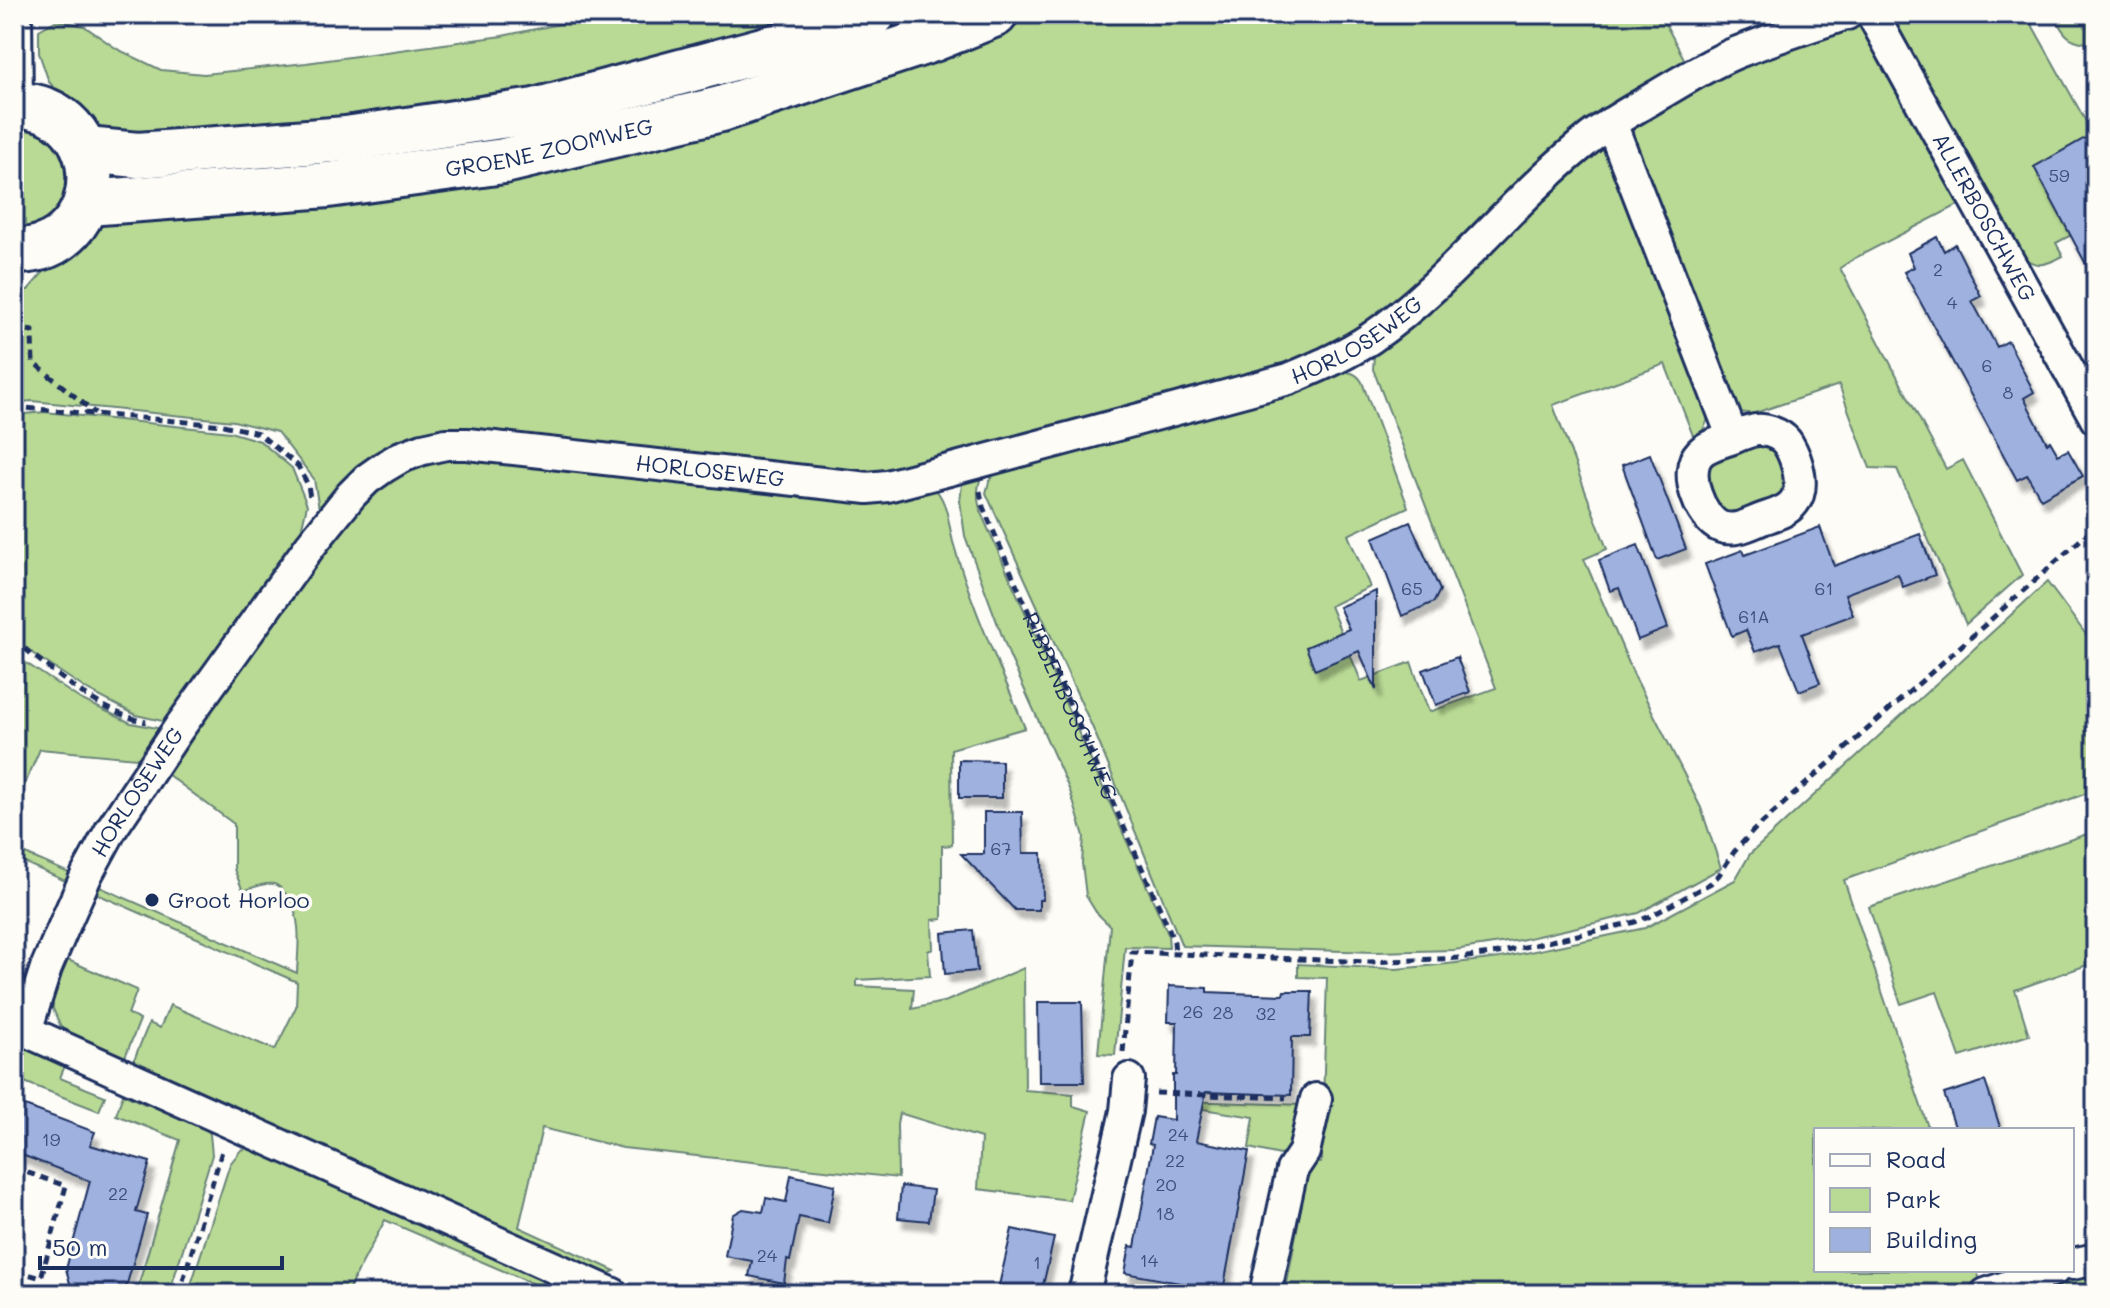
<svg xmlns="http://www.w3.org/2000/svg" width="2110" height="1308" viewBox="0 0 2110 1308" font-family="Mali,sans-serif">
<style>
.green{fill:#b8da94;stroke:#6a8479;stroke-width:2}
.building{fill:#9eb1df;stroke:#1b2f5e;stroke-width:2;filter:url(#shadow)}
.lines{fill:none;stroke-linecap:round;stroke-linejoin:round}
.street-casing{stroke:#1b2f5e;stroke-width:36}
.secondary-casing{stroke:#1b2f5e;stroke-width:50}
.path{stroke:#1b2f5e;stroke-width:5;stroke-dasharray:8 6;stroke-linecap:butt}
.street{stroke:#fdfcf7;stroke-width:30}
.secondary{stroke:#fdfcf7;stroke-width:44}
.poi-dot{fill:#1b2f5e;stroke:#fdfcf7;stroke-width:3}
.labels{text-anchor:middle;stroke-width:7;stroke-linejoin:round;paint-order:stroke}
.number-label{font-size:18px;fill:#3c507e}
.street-label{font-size:22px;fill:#1b2f5e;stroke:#fdfcf7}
.poi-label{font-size:22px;fill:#1b2f5e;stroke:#fdfcf7;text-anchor:start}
</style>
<defs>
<filter id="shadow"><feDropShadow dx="5" dy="9" stdDeviation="2" flood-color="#0004"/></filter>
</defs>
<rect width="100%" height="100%" fill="#fdfcf7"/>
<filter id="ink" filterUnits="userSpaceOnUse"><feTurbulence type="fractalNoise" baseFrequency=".0125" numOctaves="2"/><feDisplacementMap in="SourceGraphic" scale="16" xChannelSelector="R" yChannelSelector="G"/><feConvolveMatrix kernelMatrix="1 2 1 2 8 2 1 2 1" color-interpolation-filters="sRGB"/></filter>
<g filter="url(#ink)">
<g class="green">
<path d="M608,14H836L531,97L336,128L115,141L81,119L49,82L39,53V30L57,20L84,26L117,49L161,70L204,74L306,63L502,36Z"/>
<path d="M1026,14H1660L1688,66L1404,299L1289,367L884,475L473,435L320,515L314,479L277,432L234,421L32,401L14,403V290H28C50,263 78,237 109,220L413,186L994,29Z"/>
<path d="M1900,14H2026L2094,136L2096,222L2056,243L2063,256C2044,266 2038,268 2020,256L1898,32V24Z"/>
<path d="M2053,14H2096V45C2067,40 2067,39 2053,14Z"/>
<path d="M1857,24L1865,33L1960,204L1855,258L1840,268L1946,469L1963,460L2022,575L1966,624L1897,469L1870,468L1839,385L1752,414L1741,412L1731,404L1633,141V126L1736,65Z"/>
<path d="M14,124C27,126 38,128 49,136C79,160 73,209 39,226C32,229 22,229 14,231Z"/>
<path d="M1593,147L1601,149L1612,157L1709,416C1705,426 1703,433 1694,438L1665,364L1553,405L1607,549L1584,559L1634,675L1701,808L1721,868L1639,913L1520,940L1454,950L1376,952L1182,946L1095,733L986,493L989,482L998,468L1340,371C1350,372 1357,373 1362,382L1408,507L1348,535L1370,587L1330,606L1361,681L1411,662L1429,712L1496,688L1373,369L1374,355L1383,341Z"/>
<path d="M45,412L230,432L260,441L292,468L307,505L297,549L171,723L136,715L89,691L14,641V415Z"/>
<path d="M1763,442L1777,451L1788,480L1784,496L1736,516L1720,512L1704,478L1709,461Z"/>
<path d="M440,454L931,485C948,499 948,522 953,542C971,606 1000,667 1025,728L951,749L952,845L942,846V919L932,920L933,949L928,951L930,976L857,980V986L914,989L912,1009L947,1001L1024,968L1025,1090L1073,1094V1106L1090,1111L1069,1200L978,1189L981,1138L899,1113L897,1124L898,1178L623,1148L542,1128L519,1227L615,1271L603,1276L131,1067L149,1023L160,1028L170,1005L275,1050L296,1007L297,982L90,891L93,884L297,973C298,947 303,920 288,897C284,892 281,886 274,884C264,882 252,888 243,891L234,869V824L163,771L342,522L386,478Z"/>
<path d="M983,471C977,487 976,496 981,513L1168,934L1169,948L1125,947L1115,1055L1098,1054L1110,926L1096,912L1086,896L1082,863L1084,836L1070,791L1010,657L965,536L960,501L963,476Z"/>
<path d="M2047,582L2096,648V790L1844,880L1929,1130H1816V1270H1977L1980,1281L1955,1294H1337L1336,1290L1289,1291L1287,1284L1309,1162L1321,1163L1327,978L1298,977V964L1396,969L1438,965L1500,958L1645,928L1735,880L1750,854Z"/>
<path d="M14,655L80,699L131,723L167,730L147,759L40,749L14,810Z"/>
<path d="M2096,831V962L2015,990L2029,1035L1960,1057L1937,992L1901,1004L1869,907Z"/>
<path d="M14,849L76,876L72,884L21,861L14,876Z"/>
<path d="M61,957L137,990L128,1014L140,1020L123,1062L75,1043L61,1027L53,1009V993Z"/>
<path d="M14,1040L66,1063L60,1078L105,1096L99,1111L14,1078Z"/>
<path d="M123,1094L147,1105L150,1099L203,1123L210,1134L212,1155L169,1294H136L180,1140L116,1115Z"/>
<path d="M1183,1101L1304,1105L1289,1157L1249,1148L1254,1117L1183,1106Z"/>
<path d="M255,1146L584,1294H557L385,1220L346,1294H188L230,1164L241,1150Z"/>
<path d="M2096,1272V1294H2030Z"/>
</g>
<g class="building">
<path d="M2096,132V283L2034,167Z"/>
<path d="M1937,237L1944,251L1955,244L1981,296L1972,301L1997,347L2008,341L2034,392L2024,398L2047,443L2050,441L2058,455L2068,450L2083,476L2041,499L2027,475L2017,480L1904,272L1914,267L1908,253Z"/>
<path d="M1650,454L1686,549L1657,560L1622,465Z"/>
<path d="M1410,522L1440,590L1434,602L1402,616L1373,538Z"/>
<path d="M1820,527L1834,566L1920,534L1935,575L1903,587L1898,574L1845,594L1853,615L1802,634L1820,683L1799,691L1780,643L1755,652L1746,630L1732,636L1705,564L1743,550L1745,555Z"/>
<path d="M1638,545L1668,628L1638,640L1619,588L1610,591L1599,560Z"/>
<path d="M1376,591V690L1359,651L1315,670L1306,647L1349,629L1339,607Z"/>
<path d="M1457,657L1470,692L1436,705L1423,670Z"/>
<path d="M959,760L1002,761V798H959Z"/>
<path d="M984,812H1022L1023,853H1042L1043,900H1039V910H1015L961,854H984Z"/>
<path d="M973,930L977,971L945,974L942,933Z"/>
<path d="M1169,986L1207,988V992L1283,995L1284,991H1312L1310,1037H1292L1291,1095L1206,1092L1196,1141L1249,1151L1223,1291L1125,1273L1130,1246L1135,1247L1153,1145L1149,1144L1154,1117L1173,1120V1075H1176L1177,1022H1168Z"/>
<path d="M1038,1002H1082L1084,1082H1039Z"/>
<path d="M1985,1081L2001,1130H1956L1944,1094Z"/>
<path d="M14,1102L95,1132L90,1145L150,1162L136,1212L147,1215L124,1294H73L66,1269L90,1181L14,1152Z"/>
<path d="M791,1175L835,1185L828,1223L799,1217L790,1261L787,1260L784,1283L749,1276L752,1261L725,1256L733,1215L743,1209L763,1212L766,1198L786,1202Z"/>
<path d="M901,1186L933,1190L929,1221L898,1218Z"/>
<path d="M1012,1229L1054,1238L1041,1294H997Z"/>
</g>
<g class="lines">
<g class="street-casing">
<g id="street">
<path d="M16,14L17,104"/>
<path id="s2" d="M1872,14L2096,419"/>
<path d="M1611,123L1733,438C1743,434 1752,429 1762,430C1772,431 1783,436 1788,444C1797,459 1806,487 1794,502C1787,512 1773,515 1762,519C1749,524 1736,532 1721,527C1700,519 1682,471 1700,453C1708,445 1722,442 1733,438"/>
<path d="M2072,1264L2096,1259"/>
<path id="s3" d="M613,1294L26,1031L46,968L67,919L87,874L112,828L179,728L310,546L351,495L367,479L384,467L401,457L423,449L446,444H467L868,488L887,486L949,470L1289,379C1317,367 1346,355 1371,338C1453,281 1512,199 1591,137C1612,121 1635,109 1658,95C1684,80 1710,63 1738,52C1774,38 1811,26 1847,14"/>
<path d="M1084,1294L1126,1111L1129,1079"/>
<path d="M1265,1294L1292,1170L1304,1152L1316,1099"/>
<path d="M1986,1294L2054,1270"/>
</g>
</g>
<g class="secondary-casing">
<g id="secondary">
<path d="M14,105C115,104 114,253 14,251"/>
<path d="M86,150L138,155L346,139L535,111L823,34L873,14"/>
<path id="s4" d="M87,203L328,185L504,161L721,109L933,39L995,14"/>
</g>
</g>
<g class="path">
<path d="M14,328L33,331L32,337L33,362L95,413"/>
<path d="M14,409L24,408L223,425L258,433L298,466L308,485L310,498"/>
<path id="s1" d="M980,491L983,507L1019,590L1169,929L1174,942L1175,953"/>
<path d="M14,640C54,671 95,711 146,722"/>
<path d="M1123,1052L1132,952L1369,962L1460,958L1498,953L1635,922L1651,916L1711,883L1719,875L1734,852L1754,830L2096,526"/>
<path d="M1156,1093L1286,1098"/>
<path d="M14,1168L66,1186L41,1278L14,1270"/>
<path d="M179,1294L222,1151"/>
</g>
<use href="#street" class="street"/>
<use href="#secondary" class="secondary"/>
</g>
</g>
<circle class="poi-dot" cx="152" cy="900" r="8"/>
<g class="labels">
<g class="number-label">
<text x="2059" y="182">59</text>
<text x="1938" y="276">2</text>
<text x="1952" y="309">4</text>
<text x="1987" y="372">6</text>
<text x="2008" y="399">8</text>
<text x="1412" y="595">65</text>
<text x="1824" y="595">61</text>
<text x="1754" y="623">61A</text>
<text x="1001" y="855">67</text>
<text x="1193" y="1018">26</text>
<text x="1223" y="1019">28</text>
<text x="1266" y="1020">32</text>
<text x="1178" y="1141">24</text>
<text x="51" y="1146">19</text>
<text x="1175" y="1167">22</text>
<text x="1166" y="1191">20</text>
<text x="118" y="1200">22</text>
<text x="1165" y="1220">18</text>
<text x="767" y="1262">24</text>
<text x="1149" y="1267">14</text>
<text x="1037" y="1269">1</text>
</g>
<g class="street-label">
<text dy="8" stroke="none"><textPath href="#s4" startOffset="466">GROENE ZOOMWEG</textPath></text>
<text dy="8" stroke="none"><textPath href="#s2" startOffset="232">ALLERBOSCHWEG</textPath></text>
<text dy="8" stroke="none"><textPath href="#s3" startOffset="2322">HORLOSEWEG</textPath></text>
<text dy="8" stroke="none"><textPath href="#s3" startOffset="1650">HORLOSEWEG</textPath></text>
<text dy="8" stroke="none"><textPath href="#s1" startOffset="234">RIBBENBOSCHWEG</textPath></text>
<text dy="8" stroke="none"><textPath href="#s3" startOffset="908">HORLOSEWEG</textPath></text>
</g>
<g class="poi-label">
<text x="168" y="908">Groot Horloo</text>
</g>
</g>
<rect width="2110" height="1308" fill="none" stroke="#fdfcf7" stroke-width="48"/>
<rect x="24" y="24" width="2062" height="1260" fill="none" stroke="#1b2f5e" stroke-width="3" filter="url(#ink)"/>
<rect x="1814" y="1128" width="260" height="144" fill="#fdfcf7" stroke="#a3aaba" stroke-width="2"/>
<rect x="1830" y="1154" width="40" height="12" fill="#fdfcf7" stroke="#a3aaba" stroke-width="2"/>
<text x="1886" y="1168" font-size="24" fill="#1b2f5e">Road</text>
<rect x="1830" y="1188" width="40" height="24" fill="#b8da94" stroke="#a3aaba" stroke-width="2"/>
<text x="1886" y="1208" font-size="24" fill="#1b2f5e">Park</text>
<rect x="1830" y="1228" width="40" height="24" fill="#9eb1df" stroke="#a3aaba" stroke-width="2"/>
<text x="1886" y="1248" font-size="24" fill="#1b2f5e">Building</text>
<path d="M40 1256v12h242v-12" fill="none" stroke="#1b2f5e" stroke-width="4"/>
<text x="52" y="1256" font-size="24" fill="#1b2f5e" stroke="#fdfcf7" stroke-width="6" paint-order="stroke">50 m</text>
</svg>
